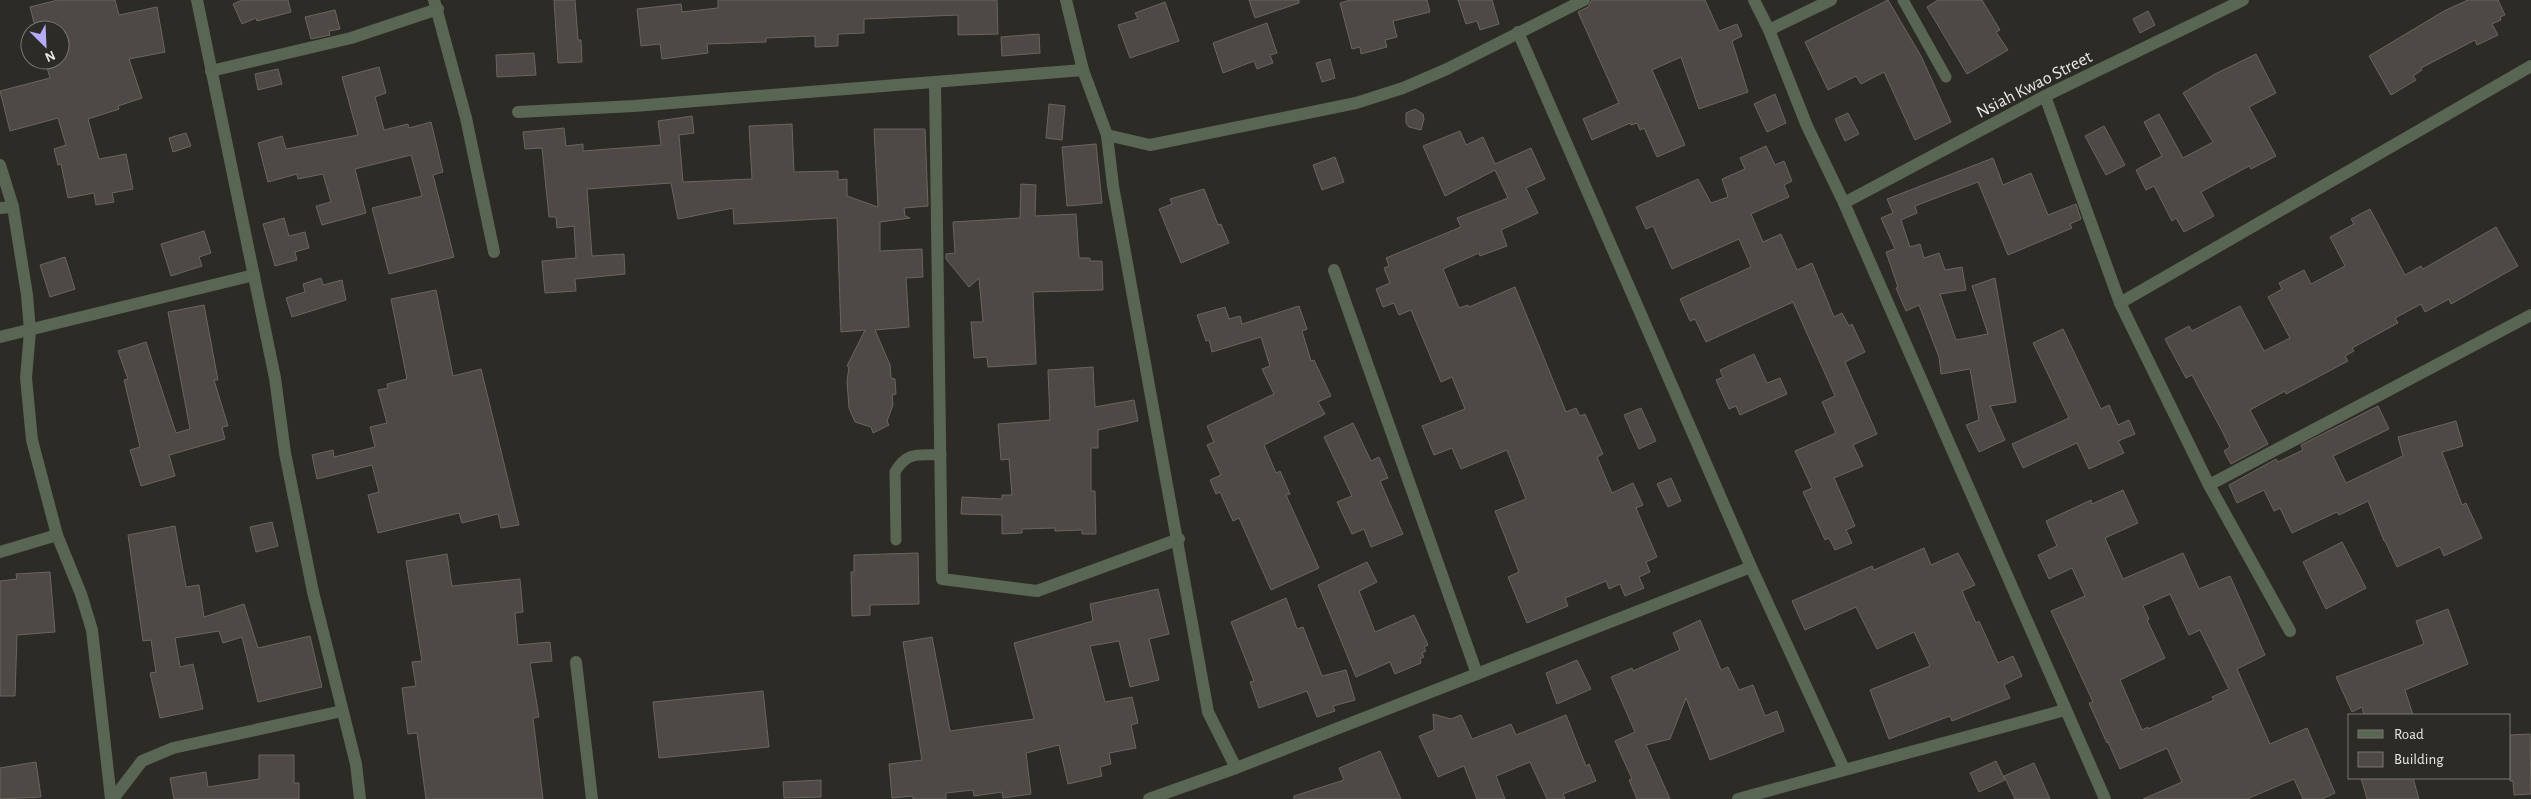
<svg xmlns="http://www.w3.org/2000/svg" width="2531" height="799" viewBox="0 0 2531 799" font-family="'Alegreya Sans',sans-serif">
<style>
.building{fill:#4e4944;stroke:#6b6560;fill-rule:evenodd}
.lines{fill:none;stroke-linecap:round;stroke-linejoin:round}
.service{stroke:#596653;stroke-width:11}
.minor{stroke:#596653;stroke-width:12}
.labels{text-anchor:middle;stroke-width:4.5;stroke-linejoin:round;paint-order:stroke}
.street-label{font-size:18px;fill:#e9e8e4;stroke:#2c2b25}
</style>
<rect width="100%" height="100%" fill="#2c2b25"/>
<g class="building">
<path d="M58,0H115L119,15L157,7L165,52L129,59L142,98L118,106L119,109L88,119L99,159L126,154L133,189L112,193L114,202L96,205L94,193L68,198L61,164L58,165L54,149L66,145L58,118L10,131L0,91L50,78L45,60H60V30H36L30,7Z"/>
<path d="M242,0H288L291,12L257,21L256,18L242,24L233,4Z"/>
<path d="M554,0H575L578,40H581L582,62L558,63Z"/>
<path d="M718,0H997L998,34L958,35V15L864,19V33L838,34V46L815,47V36L766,38V42L707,44L708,53L662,59L660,44L641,46L637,9L681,4L682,12L718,8Z"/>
<path d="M1249,0H1299V3L1255,18Z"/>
<path d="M1350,0H1427L1430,12L1393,21L1397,37L1385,40L1387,47L1361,54L1360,47L1352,49L1340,3Z"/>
<path d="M1458,0H1492L1499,24L1480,30L1477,21L1466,24Z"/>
<path d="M1592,0H1705L1719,31L1737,24L1742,36L1732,41L1748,92L1699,109L1681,57L1652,70L1685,145L1657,157L1644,128L1640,130L1637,123L1631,125L1630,123L1592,140L1583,119L1619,103L1578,12L1588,7Z"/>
<path d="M1888,0L1921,56L1951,122L1915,140L1884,72L1861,84L1856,76L1828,90L1805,42Z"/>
<path d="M1938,0H1982L2000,30L1996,32L2008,50L1967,74L1927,7Z"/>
<path d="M2468,0H2498L2505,15L2500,17L2501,20L2492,24L2498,35L2477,45L2475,40L2421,68L2422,70L2413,76L2416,80L2391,95L2369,56L2444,11Z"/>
<path d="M1165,2L1179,41L1130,58L1118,25L1138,19L1135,13Z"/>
<path d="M335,10L340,29L329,31L330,35L311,39L305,17Z"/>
<path d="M2148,11L2155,25L2140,33L2133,19Z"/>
<path d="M1267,23L1277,53L1270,55L1273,63L1257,69L1254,61L1223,73L1213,43Z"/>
<path d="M1039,34L1040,53L1002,56L1001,37Z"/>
<path d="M534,53L536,75L497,77L496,55Z"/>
<path d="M2256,54L2276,93L2249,107L2276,156L2251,169L2249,166L2201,192L2214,216L2184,232L2176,218L2172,221L2154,186L2146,190L2136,170L2162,156L2144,122L2159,114L2183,158L2213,142L2183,93L2215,74Z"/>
<path d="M1330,59L1335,78L1322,82L1316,63Z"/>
<path d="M379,67L386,93L375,97L384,130L408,124L409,128L431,122L443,172L433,175L454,257L389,274L372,208L422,196L411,155L355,169L366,213L322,225L316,206L331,202L323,174L298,179L297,174L268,182L258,143L282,136L286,149L358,135L342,77Z"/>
<path d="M278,69L282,84L258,90L255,74Z"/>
<path d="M1775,94L1786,123L1767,132L1754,104Z"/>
<path d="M1049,104L1065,106L1062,140L1046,138Z"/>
<path d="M1415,109L1423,114L1424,119L1421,130L1409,127L1406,123V113Z"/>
<path d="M1848,113L1859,134L1845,141L1835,119Z"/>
<path d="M692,116L694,133L679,135L683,182L752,179L749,126L792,124L794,172L838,171V180L847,179V196L878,207L874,129H925L928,206L904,208L905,216L910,218L880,222V251L922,249L923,277L906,278L909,327L875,330L890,365L891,378L895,379L896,394L892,395L893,405L887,421L889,425L873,433L871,427L855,422L849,408L847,381L849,367L847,366L865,330L841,332L837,218L734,224L733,208L678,219L671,183L587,189L592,256L624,254L625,274L575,279L576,291L545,293L542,261L576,258L574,226L557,228L556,217H549L542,148L525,149L523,132L564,128L566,146L583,144V151L661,145L658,121Z"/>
<path d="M2104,126L2125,165L2106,175L2085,136Z"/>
<path d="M1460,131L1466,145L1483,137L1495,164L1531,148L1545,179L1526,188L1538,213L1501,230L1507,246L1480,256L1479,253L1443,269L1459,308L1468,305L1469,307L1515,287L1566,412L1576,408L1580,416L1585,414L1603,454L1597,457L1612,493L1633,483L1643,505L1636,508L1657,557L1646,562L1650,572L1639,577L1644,588L1625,596L1620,584L1609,589L1606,581L1565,598L1568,606L1527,623L1508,577L1519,572L1495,511L1526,499L1507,450L1461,469L1452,448L1434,455L1422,426L1465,409L1452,377L1441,382L1411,310L1399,315L1394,303L1383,307L1376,289L1390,283L1384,268L1389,266L1386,258L1461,227L1457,218L1508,198L1495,170L1445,196L1423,146Z"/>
<path d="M186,133L191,146L173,152L169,138Z"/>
<path d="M1096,144L1102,203L1067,206L1062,147Z"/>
<path d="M1766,146L1775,165L1784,161L1792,181L1784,185L1789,197L1751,214L1763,242L1781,234L1797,270L1812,263L1834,317L1842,313L1849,326L1852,324L1865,352L1845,362L1877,434L1853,445L1863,466L1834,478L1855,526L1846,530L1852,543L1835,550L1829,538L1825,540L1803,492L1812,488L1795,451L1836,433L1822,402L1835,396L1793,302L1706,342L1695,319L1690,321L1680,299L1751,267L1739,239L1672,269L1653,226L1646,229L1636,207L1698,179L1711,203L1728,197L1722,179L1745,169L1740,158Z"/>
<path d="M1335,157L1344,182L1322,190L1313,165Z"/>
<path d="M1993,158L2003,185L2031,173L2048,215L2076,204L2081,219L2070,224L2072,228L2008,255L1978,182L1915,206L1917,213L1901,220L1910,247L1920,244L1924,258L1939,253L1945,270L1962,267L1966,290L1940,294L1956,340L1988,334L1972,286L1995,278L2016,402L1990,406L2005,440L1979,452L1966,425L1979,420L1970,369L1941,374L1939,357L1919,305L1906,311L1896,288L1898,287L1886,252L1895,249L1881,218L1893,213L1887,199Z"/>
<path d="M1021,184L1036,185L1035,216L1076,214L1079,258H1090V261H1102L1103,290L1033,292L1036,364L988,367L987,357L974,358L971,322H983L979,278L969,287L946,259V254L955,253L953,222L1020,218Z"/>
<path d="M1204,189L1218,225L1221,224L1229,243L1181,263L1159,209L1172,204L1170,199Z"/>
<path d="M2370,209L2405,275L2421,266L2423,269L2496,227L2518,266L2451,304L2449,299L2425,312L2421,304L2395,318L2398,323L2352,348L2354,351L2345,356L2348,361L2286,394L2285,391L2250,410L2268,444L2231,464L2224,451L2230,447L2221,429L2192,375L2186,378L2165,339L2189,326L2192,331L2240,306L2264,351L2290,338L2268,297L2282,289L2279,283L2304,270L2311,284L2345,266L2330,237L2354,224L2351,219Z"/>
<path d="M284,218L289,236L305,232L309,248L295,252L297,260L275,266L263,224Z"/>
<path d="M204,231L211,253L199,257L202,266L171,276L161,244Z"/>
<path d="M65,257L75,289L50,297L40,265Z"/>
<path d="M321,278L323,285L342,280L346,300L292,317L286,298L305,292L303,284Z"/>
<path d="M436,290L453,376L481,369L519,525L501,528L498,514L462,523L459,513L378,533L368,495L379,492L372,465L317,479L312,455L333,450L334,457L375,447L370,427L387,423L378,390L388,388L387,384L407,379L391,299Z"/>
<path d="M204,305L218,380H214L228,426L222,427L225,439L169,455L175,476L141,486L130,450L140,447L124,380L128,379L118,351L146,342L176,433L190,429L168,312Z"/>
<path d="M1299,306L1307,329L1302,331L1311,361L1314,360L1331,396L1318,402L1325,414L1264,445L1276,473L1280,471L1290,494L1286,495L1319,568L1271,590L1239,518L1233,521L1220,492L1216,494L1210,480L1221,475L1207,445L1214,442L1207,426L1274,394L1262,369L1270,366L1261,337L1212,352L1209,340L1206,341L1197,315L1225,307L1229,319L1240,316L1242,324Z"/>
<path d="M2063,329L2101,409L2109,405L2118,425L2129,420L2135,434L2118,441L2124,453L2089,469L2077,443L2023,468L2012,444L2069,418L2033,343Z"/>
<path d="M1754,354L1767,383L1780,378L1787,394L1740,415L1736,406L1729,409L1716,380L1723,377L1720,370Z"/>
<path d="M1093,367L1095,407L1134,400L1138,421L1098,430V448H1091V491H1095L1096,534H1082V530L1055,531V528L1022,529V533L1002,534V515L961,514L962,497L1002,499V495H1012L1009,459L1001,460L998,424L1050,420L1048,370Z"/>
<path d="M2378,406L2389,429L2333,456L2346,483L2403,456L2398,437L2456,421L2463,446L2442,452L2462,505L2466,503L2482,538L2444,556L2440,547L2397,567L2385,541H2384L2368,501L2339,515L2337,512L2292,533L2280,508L2274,511L2264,490L2237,503L2229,485L2276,459L2278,462L2303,450L2301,445Z"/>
<path d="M1641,408L1656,441L1639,449L1624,415Z"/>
<path d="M1353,423L1371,461L1379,457L1388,478L1380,481L1403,534L1371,547L1364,529L1352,534L1337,502L1352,496L1324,437Z"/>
<path d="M1671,478L1681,501L1668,507L1657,484Z"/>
<path d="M2123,490L2138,523L2105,538L2123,579L2183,553L2199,589L2230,576L2265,655L2237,669L2270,744L2307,728L2335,793L2322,799H2303L2294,779L2247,799H2143L2182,782L2167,748L2120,769L2108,742L2107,743L2089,703L2093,702L2051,611L2085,596L2072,568L2049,579L2038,555L2057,546L2046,521L2091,500L2092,504ZM2170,594L2189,635L2200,630L2229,689L2212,697L2214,700L2148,729V727L2142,730L2120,680L2165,658L2147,620L2149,619L2143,606Z"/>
<path d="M272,522L278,546L256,552L250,527Z"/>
<path d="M175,526L186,587L199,585L204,617L244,604L258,648L310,636L322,687L258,702L242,637L223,643L219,631L175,638L180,667L193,664L203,709L160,718L150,673L156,672L151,640L143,641L128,535Z"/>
<path d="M2342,542L2366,588L2326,609L2303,562Z"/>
<path d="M1924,548L1931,565L1958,553L1975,585L1962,591L1976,623L1979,621L1998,663L2013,656L2022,676L2004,685L2010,698L1952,721L1950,716L1889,739L1870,690L1930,666L1914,632L1877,649L1856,607L1805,630L1792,601L1872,566L1874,570Z"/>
<path d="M918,553L919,604L870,605V615L852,616L851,572H854V555Z"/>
<path d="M447,554L452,586L520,579L523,612L515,613L518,645L550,642L552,661L530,663L539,717L533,718L543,799H426L417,733L408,734L402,688L416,686L412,662L422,661L406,561Z"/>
<path d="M1367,562L1377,582L1359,591L1375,632L1414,615L1428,645L1424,647L1426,651L1422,653L1424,657L1420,659L1421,663L1395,674L1390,662L1356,677L1318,585Z"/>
<path d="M50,572L55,632L17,635L15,696H0V581L17,579L16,574Z"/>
<path d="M1158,589L1169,634L1149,639L1159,680L1130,687L1119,641L1090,646L1105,702L1132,697L1138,723L1131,725L1136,748L1109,753L1111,764L1100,767L1102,776L1068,784L1059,745L1026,753L1031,794L1003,798L1002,792L974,796L973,790L946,793V799H913V796L892,798L889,764L922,760L903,642L932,637L950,731L1034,719L1014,643L1093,621L1090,604Z"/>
<path d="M1286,598L1297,629L1303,627L1322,676L1346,670L1355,700L1333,706L1335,711L1317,717L1307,691L1259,708L1250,682L1254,681L1231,622Z"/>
<path d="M2448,609L2468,664L2405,690L2413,715H2364L2362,707L2352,712L2336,677L2424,644L2416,621Z"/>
<path d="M1700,620L1721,670L1728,667L1739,690L1753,685L1765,716L1777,711L1784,731L1710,760L1686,698L1670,739L1646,745L1670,799H1637L1629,780L1632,779L1615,741L1635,732L1611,677L1632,668L1633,671L1680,650L1673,633Z"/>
<path d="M1577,660L1591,689L1557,704L1546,673Z"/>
<path d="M763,691L769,747L659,758L653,702Z"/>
<path d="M1433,714L1451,719L1461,715L1472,739L1511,724L1516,735L1566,715L1586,766L1589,764L1596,781L1563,794L1565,799H1547L1530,762L1496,776L1505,799H1477L1464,766L1438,777L1419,736L1434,730Z"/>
<path d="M2530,734L2531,794L2514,795L2513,781H2510V735Z"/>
<path d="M1380,751L1401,799H1294V796L1344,780L1339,768Z"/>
<path d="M259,755H294V783H299V799H174L170,778L206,772L208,787L259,779Z"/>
<path d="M1996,761L2005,780L1979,792L1970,773Z"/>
<path d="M36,762L41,797L0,799V768Z"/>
<path d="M2034,763L2050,799H2015L2004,776Z"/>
<path d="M2361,778H2413L2419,799H2367Z"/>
<path d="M821,780V797L784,798L783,782Z"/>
</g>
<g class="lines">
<g class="service">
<path d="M1903,0L1946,77"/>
<path d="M896,540L895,472C907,451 919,455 941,455"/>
</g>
<g class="minor">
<path d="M197,0L275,378L285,453L313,592L356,764L360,799"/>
<path d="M434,0L466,118L494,252"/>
<path d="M1066,0L1083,70L1107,135L1113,186L1208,712L1236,768"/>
<path d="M1754,0L1769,30L1807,126L1844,203L2105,799"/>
<path d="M1769,30L1831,0"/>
<path d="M1518,32L1751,567L1844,769"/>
<path d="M211,71L351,38L438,9"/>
<path d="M935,82L942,579L1037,591L1179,539"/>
<path d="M2045,96L2120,303L2209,485L2290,631"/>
<path d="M518,112L634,106L1083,70"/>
<path d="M1107,135L1150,145L1356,103L1403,88L1447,69L1584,0"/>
<path d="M0,165L13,207L27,295L30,331L26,378L32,440L57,535L81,594L92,630L111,799"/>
<path d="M1844,203L2045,96L2243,0"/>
<path d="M0,208L13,207"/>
<path d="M1334,270L1477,674"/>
<path d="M2120,303L2531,66"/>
<path d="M0,337L254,275"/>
<path d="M2209,485L2531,315"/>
<path d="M0,552L57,535"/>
<path d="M576,662L592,799"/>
<path d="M113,799L142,761L173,748L342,711"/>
<path d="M1149,799L1236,768L1751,567"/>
<path d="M1738,799L2065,710"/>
</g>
</g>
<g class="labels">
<g class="street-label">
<text transform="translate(2034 84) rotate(-27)" y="6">Nsiah Kwao Street</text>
</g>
</g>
<rect x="2348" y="714" width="162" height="65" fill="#2c2b25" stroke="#787771"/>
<rect x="2358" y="730" width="25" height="8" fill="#596653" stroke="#787771"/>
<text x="2394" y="739" font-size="15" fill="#e9e8e4">Road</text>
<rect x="2358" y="752" width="25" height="15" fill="#4e4944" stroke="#787771"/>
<text x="2394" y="764" font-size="15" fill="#e9e8e4">Building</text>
<g transform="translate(45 45) rotate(156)"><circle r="24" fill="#2c2b25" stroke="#787771"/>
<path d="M0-4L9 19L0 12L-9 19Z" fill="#b7abf8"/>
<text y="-8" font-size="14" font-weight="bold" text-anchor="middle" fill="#e9e8e4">N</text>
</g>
</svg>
